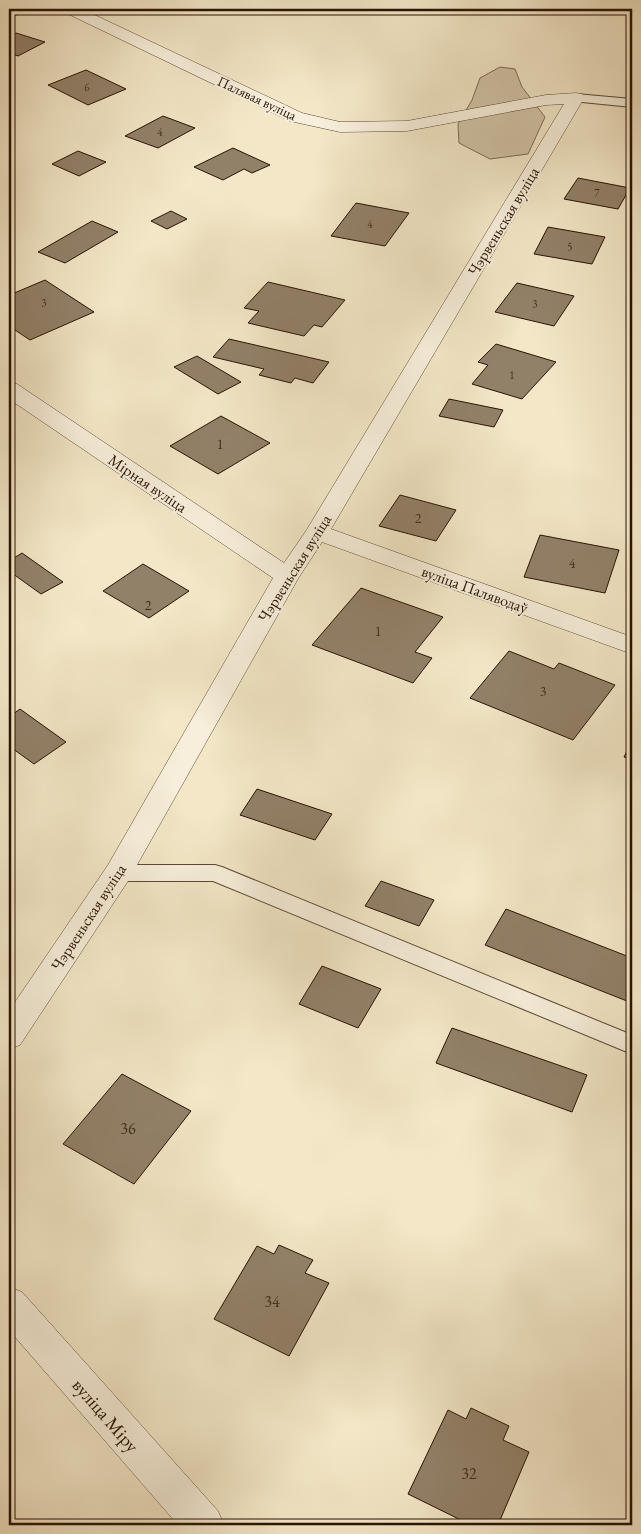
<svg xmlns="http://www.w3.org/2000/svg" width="641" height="1534" viewBox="0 0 641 1534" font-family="'EB Garamond',serif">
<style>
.green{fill:#d0c3a6;stroke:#7c6b54}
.building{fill:#928169;stroke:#281303}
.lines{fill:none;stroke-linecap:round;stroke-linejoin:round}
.service-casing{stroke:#5b4834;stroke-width:2}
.minor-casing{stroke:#5b4834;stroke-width:1}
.tertiary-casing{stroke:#5b4834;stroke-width:1}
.service{fill:#f7efdb;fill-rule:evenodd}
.minor{fill:#f7efdb;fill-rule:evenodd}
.tertiary{fill:#f7efdb;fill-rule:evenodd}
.labels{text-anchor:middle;stroke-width:4;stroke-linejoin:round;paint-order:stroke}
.far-number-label{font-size:11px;fill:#422e1c}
.far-street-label{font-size:14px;fill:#281303;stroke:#f7efdb}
.number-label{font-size:14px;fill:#422e1c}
.street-label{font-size:16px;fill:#281303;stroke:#f7efdb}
.near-number-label{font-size:16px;fill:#422e1c}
.near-street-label{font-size:19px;fill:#281303;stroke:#f7efdb}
</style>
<rect width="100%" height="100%" fill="#f3e7c7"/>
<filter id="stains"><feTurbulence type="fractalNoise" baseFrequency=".004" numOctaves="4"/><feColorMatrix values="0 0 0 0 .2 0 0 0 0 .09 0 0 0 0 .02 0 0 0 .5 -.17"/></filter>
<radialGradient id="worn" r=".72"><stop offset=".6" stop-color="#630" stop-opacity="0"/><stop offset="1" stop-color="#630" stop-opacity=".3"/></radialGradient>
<path class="green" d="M500,67L515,69L522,87L545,117L528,154L490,159L459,143L458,124L472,100L480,78Z"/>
<g class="building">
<path d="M16,33L45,42L18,56L9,53V37Z"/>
<path d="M86,70L126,89L88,105L48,85Z"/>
<path d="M163,116L195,128L158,148L125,136Z"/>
<path d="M233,148L270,165L252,173L244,169L223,180L194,167Z"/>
<path d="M78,151L106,162L79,176L52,164Z"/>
<path d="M578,178L630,188L618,209L564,199Z"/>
<path d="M356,203L409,213L385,246L331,236Z"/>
<path d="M171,211L187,219L167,229L151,221Z"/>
<path d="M92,221L118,232L65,263L38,252Z"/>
<path d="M548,227L605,237L592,264L534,254Z"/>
<path d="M45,280L94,312L30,340L9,326V292L12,294Z"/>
<path d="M268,282L345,300L322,327L314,325L304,336L248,323L259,311L244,308Z"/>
<path d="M517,283L574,296L554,326L495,312Z"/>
<path d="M229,339L329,362L313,383L295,378L291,383L259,375L264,369L213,357Z"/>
<path d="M496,344L556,362L522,399L472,384L488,365L478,362Z"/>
<path d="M197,356L241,382L218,394L174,367Z"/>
<path d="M449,399L503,410L494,427L439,416Z"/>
<path d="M221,416L270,443L218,474L170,446Z"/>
<path d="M400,495L456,510L436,541L379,526Z"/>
<path d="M540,535L619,550L605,593L524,577Z"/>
<path d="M22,553L63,582L41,594L9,571V561Z"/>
<path d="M143,564L189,591L149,618L103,591Z"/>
<path d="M361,588L443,617L415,652L432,658L413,683L312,645Z"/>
<path d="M509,651L554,669L559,663L615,685L573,740L470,698Z"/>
<path d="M20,709L66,742L34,764L9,746V717Z"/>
<path d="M632,741V760L624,757Z"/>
<path d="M257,789L332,814L315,840L240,815Z"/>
<path d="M381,881L434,900L419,926L365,906Z"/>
<path d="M506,909L632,958V1003L485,945Z"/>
<path d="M322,966L381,989L358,1028L299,1004Z"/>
<path d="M452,1028L587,1075L572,1112L436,1063Z"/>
<path d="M122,1074L191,1111L134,1184L63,1144Z"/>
<path d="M279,1245L313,1260L305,1273L329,1283L289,1356L214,1319L257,1246L274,1254Z"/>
<path d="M471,1408L509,1426L503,1440L529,1452L498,1525H471L408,1494L448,1410L466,1419Z"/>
</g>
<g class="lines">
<g class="service-casing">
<g id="service">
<path d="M576,94L632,99V107L572,101L570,98L572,95Z"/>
<path d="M118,865H215L222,867L632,1035V1054L213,881H118L111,879L107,873L111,867Z"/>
</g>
</g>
<g class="minor-casing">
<g id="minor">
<path d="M9,9H26L24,12L9,18Z"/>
<path d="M62,9H82L302,113L340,122L407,121L546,95L576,93L582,94L584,98L331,529L632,637V654L322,542L299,577L128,881L20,1045L9,1049V1011L108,865L273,578L9,399V383L17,384L284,563L306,531L564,104L546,105L407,131L340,132L290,121L64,12Z"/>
</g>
</g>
<g class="tertiary-casing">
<path id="tertiary" d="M9,1287L22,1292L218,1511L224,1525H178L9,1330Z"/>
</g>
<use href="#service" class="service"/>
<use href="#minor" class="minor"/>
<use href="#tertiary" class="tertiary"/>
</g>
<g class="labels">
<g class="far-number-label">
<text x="87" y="91">6</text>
<text x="160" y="136">4</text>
<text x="597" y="197">7</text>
<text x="370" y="228">4</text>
<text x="570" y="250">5</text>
<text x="44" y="307">3</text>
<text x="535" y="308">3</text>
<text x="512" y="379">1</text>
</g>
<g class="far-street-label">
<text transform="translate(257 98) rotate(25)" y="5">Палявая вуліца</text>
</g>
<g class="number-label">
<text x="220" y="449">1</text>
<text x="418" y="523">2</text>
<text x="572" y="568">4</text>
<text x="148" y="610">2</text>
<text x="378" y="636">1</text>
<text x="543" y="696">3</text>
</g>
<g class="street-label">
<text transform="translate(503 221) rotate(-59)" y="6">Чэрвеньская вуліца</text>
<text transform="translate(148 483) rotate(34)" y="6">Мірная вуліца</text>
<text transform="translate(294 568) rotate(-58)" y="6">Чэрвеньская вуліца</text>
<text transform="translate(475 589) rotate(20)" y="6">вуліца Паляводаў</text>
<text transform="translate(88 917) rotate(-57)" y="6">Чэрвеньская вуліца</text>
</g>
<g class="near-number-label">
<text x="128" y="1134">36</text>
<text x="272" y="1307">34</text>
<text x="469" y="1479">32</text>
</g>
<g class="near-street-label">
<text transform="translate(106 1415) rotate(49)" y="7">вуліца Міру</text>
</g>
</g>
<rect width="641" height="1534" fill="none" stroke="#f3e7c7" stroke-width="30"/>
<rect x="10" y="10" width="621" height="1514" fill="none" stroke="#281303" stroke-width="2.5"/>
<rect x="15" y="15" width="611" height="1504" fill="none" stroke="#281303"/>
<rect width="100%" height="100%" filter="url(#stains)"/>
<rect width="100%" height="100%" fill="url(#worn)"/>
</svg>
